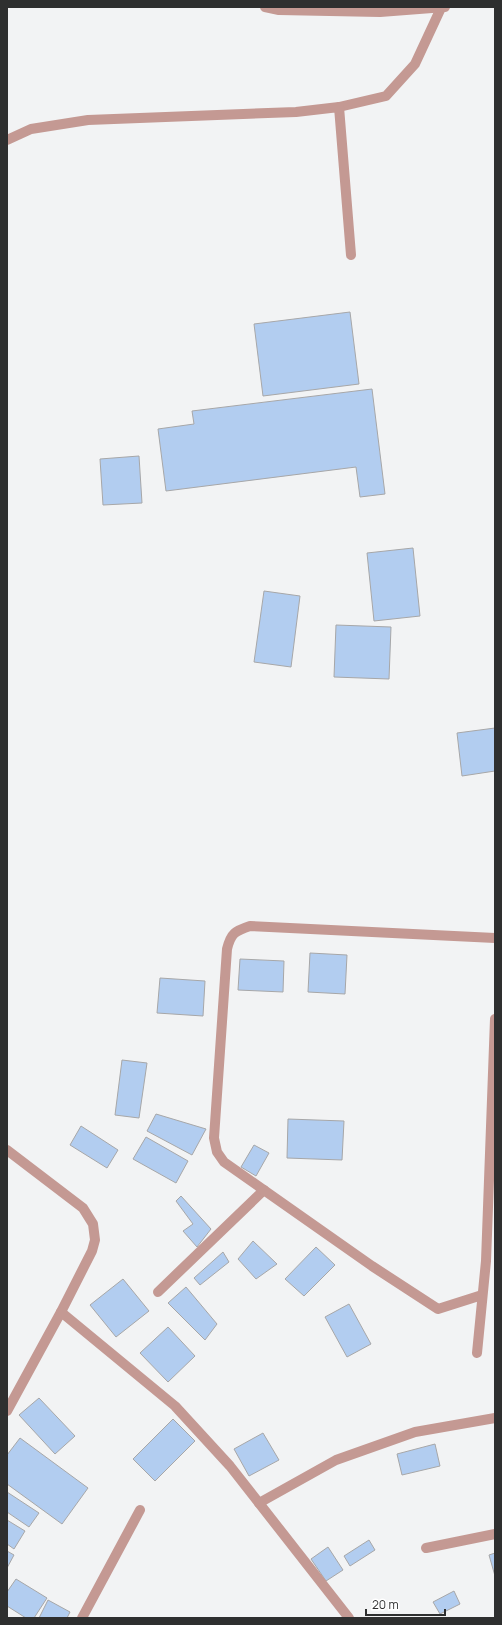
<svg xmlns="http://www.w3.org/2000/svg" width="502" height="1625" viewBox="0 0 502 1625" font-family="Manrope,sans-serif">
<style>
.building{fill:#b2cdf0;stroke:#a7a7a8}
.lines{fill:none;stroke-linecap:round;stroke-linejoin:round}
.minor{stroke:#c49993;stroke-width:10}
.tertiary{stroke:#c49993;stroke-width:10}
</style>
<rect width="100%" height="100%" fill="#f2f3f4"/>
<g class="building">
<path d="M350,312L359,384L263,396L254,324Z"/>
<path d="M372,389L385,494L360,497L356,467L166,491L158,429L194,424L192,411Z"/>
<path d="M139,456L142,503L103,505L100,459Z"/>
<path d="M413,548L420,616L374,621L367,553Z"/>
<path d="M264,591L300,596L291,667L254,662Z"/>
<path d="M336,625L391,627L389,679L334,677Z"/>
<path d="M495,728V771L462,776L457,733Z"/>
<path d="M310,953L347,955L345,994L308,992Z"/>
<path d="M240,959L284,961L283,992L238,990Z"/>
<path d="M160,978L205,981L203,1016L157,1013Z"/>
<path d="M122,1060L147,1063L139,1118L115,1115Z"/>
<path d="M156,1114L206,1129L192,1155L147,1131Z"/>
<path d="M288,1119L344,1121L342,1160L287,1158Z"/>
<path d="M81,1126L118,1150L107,1168L70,1145Z"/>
<path d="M146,1137L188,1161L176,1183L133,1159Z"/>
<path d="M254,1145L269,1153L256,1176L241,1167Z"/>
<path d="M181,1196L211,1229L197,1247L183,1231L193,1224L176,1201Z"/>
<path d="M253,1241L277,1264L256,1279L238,1259Z"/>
<path d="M316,1247L335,1265L304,1296L285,1279Z"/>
<path d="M223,1252L229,1262L200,1285L194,1278Z"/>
<path d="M123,1279L149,1311L116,1337L90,1305Z"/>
<path d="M186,1287L217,1324L205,1340L168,1303Z"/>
<path d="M349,1304L371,1344L347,1357L325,1317Z"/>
<path d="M168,1327L195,1356L168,1382L140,1353Z"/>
<path d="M39,1398L75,1436L55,1454L19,1415Z"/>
<path d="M173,1419L195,1441L155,1481L133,1459Z"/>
<path d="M263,1433L279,1460L249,1476L234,1449Z"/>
<path d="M20,1438L88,1488L62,1524L7,1484V1455Z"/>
<path d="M435,1444L440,1466L402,1475L397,1454Z"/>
<path d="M7,1492L39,1513L29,1527L7,1512Z"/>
<path d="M7,1520L25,1531L14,1549L7,1544Z"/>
<path d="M369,1540L375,1550L350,1566L344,1556Z"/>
<path d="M328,1547L343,1570L326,1581L311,1559Z"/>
<path d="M7,1551L14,1555L7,1568Z"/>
<path d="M495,1553V1576L489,1555Z"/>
<path d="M16,1579L47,1598L34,1618H26L7,1606V1592Z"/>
<path d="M454,1591L460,1604L440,1614L433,1602Z"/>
<path d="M48,1600L70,1612L67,1618H39Z"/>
</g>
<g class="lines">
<g class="minor">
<path d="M339,107L386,96L415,64L441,8"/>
<path d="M7,140L31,129L88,120L296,112L339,107L351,255"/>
<path d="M7,1150L83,1208L93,1224L95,1240L92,1251L61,1312"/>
<path d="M158,1292L264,1190"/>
<path d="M482,1295L438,1309L372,1266L224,1162L217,1152L214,1138L227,949C231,933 235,931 250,926L495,938"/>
<path d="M477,1353L486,1261L495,1019"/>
<path d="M7,1411L61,1312L175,1406L230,1466L349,1618"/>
<path d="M259,1503L336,1460L415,1432L495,1418"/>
<path d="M426,1548L495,1534"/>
<path d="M82,1618L140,1510"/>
</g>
<path class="tertiary" d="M265,7L279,10L380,12L445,7"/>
</g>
<rect width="502" height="1625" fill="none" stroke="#2e2f2f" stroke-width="16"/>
<path d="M366 1609v6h79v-6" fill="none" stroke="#2e2f2f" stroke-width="2"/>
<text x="372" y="1609" font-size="12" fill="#2e2f2f" stroke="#ffffff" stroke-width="3" paint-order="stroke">20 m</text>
</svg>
